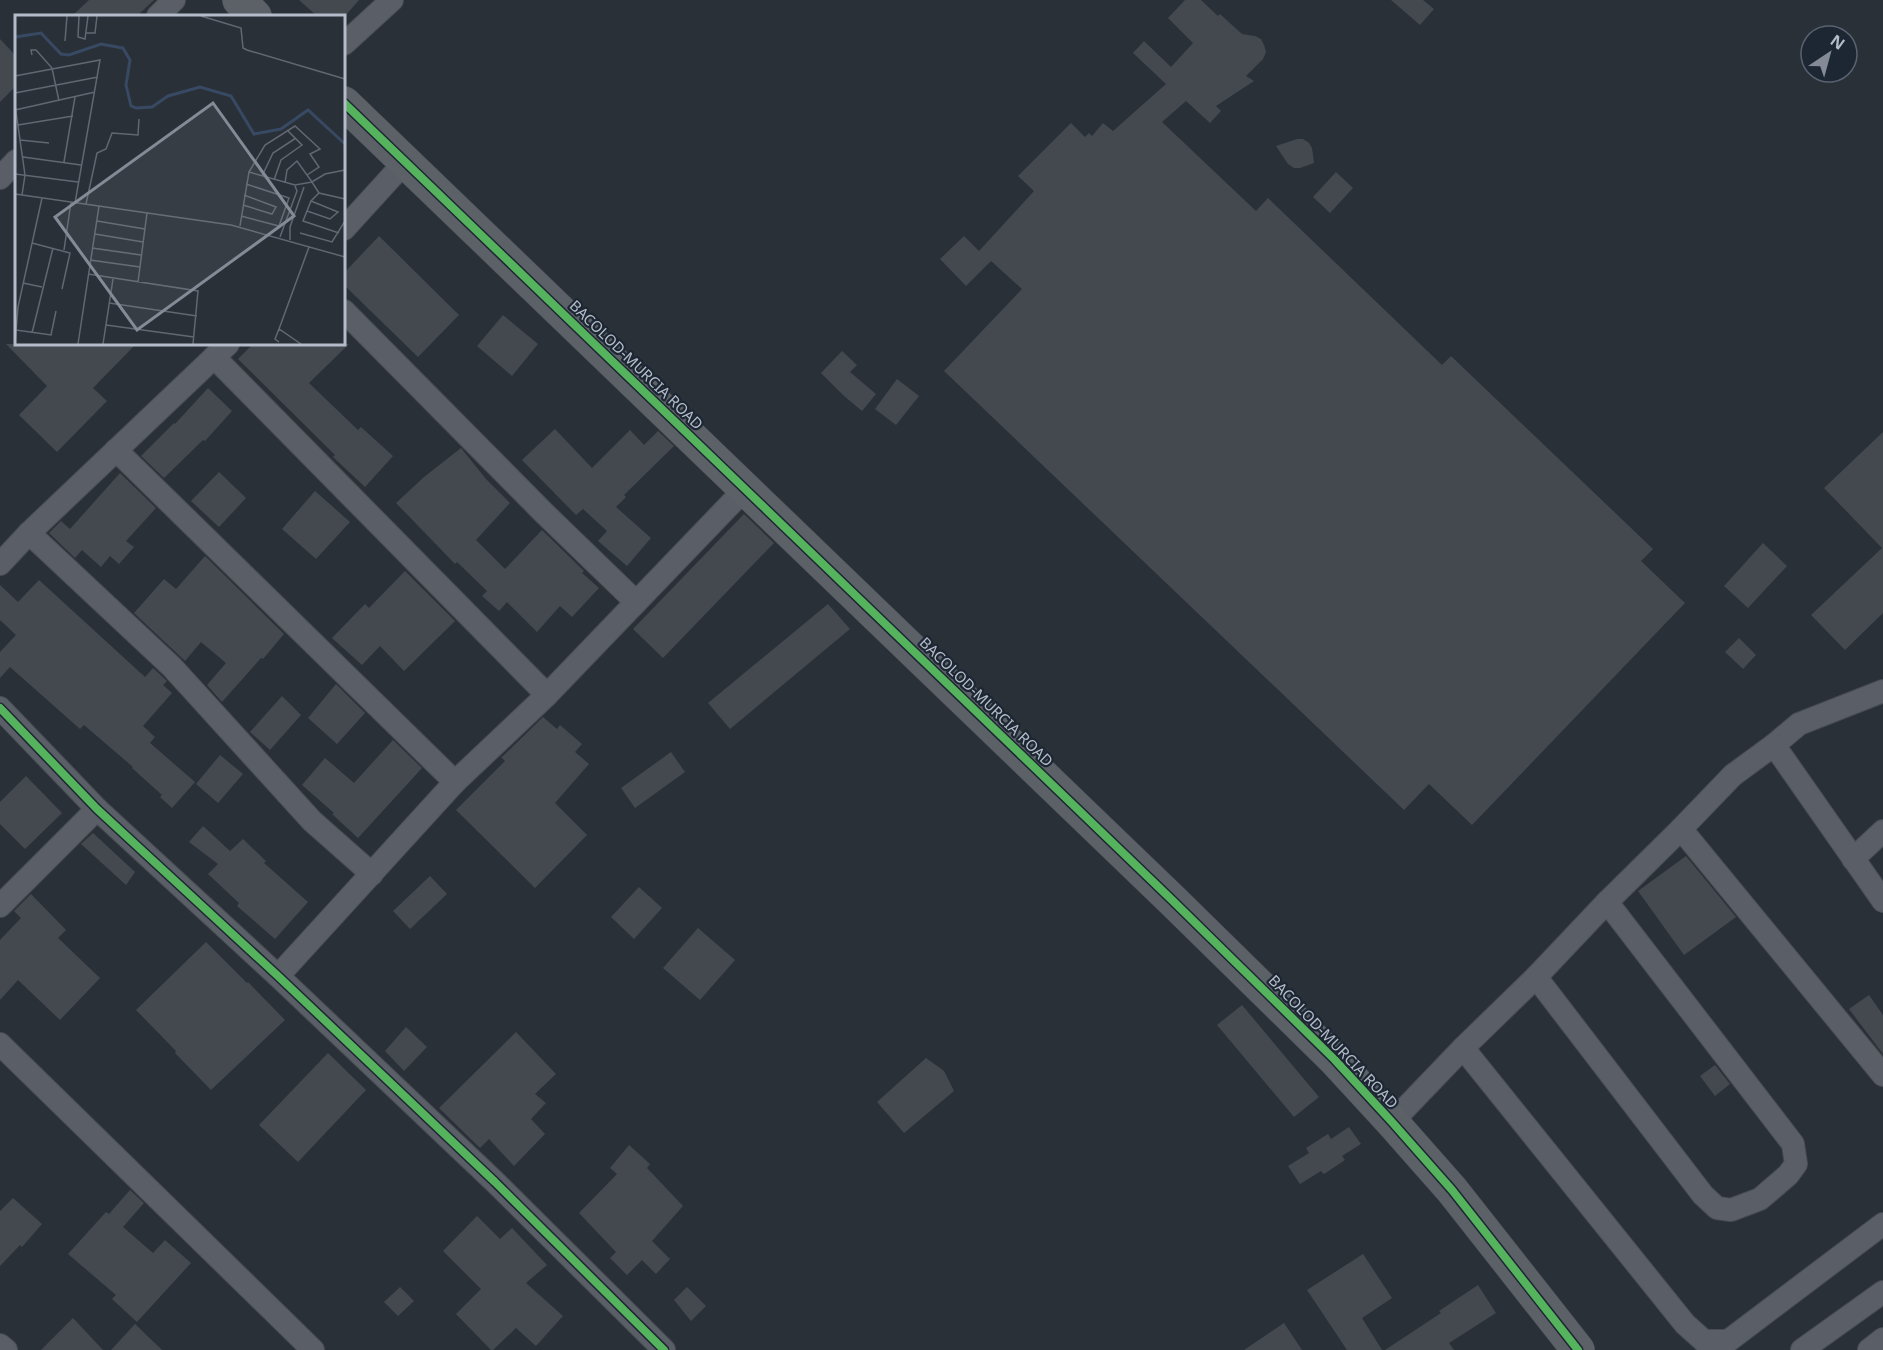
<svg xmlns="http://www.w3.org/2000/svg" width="1883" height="1350" viewBox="0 0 1883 1350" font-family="'Noto Sans',sans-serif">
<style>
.building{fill:#444950}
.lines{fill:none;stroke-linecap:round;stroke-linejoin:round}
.street-casing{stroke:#484c53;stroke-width:24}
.primary-casing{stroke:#484c55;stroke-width:34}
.street{stroke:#5a5e66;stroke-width:22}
.primary{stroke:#5c6168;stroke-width:33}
.cycleway-casing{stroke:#1d2633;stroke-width:11}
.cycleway{stroke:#56b35d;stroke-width:8}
.labels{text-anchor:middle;stroke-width:4.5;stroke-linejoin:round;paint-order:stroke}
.street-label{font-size:15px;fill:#b4bcc9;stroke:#1d2633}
.inset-river{fill:none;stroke:#384963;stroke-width:3}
.inset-road{fill:none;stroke:#616872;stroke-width:1.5}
.view{fill:#848b96;fill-opacity:0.15;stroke:#848b96;stroke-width:3}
.inset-edge{fill:none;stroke:#b4bcc9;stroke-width:3}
</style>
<rect width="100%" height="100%" fill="#2a3038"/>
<g class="building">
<path d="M89,0H154L137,16H72Z"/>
<path d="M299,0H359L345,16H317Z"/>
<path d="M1185,0H1201L1218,16L1220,14L1242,34L1255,36L1261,39L1264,45L1266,52L1263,59L1246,76L1254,81L1216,106L1221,111L1210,123L1186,101L1162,122L1256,211L1268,198L1442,365L1451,356L1653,549L1641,561L1685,603L1472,825L1429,784L1404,810L944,371L1022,289L991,261L966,286L940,259L964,236L979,251L1034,191L1018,176L1071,123L1085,137L1089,133L1092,136L1103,123L1113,131L1166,84L1133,53L1144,41L1171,67L1193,43L1168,18Z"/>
<path d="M1391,0H1423L1434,9L1420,25Z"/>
<path d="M0,39L16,56V86L0,102Z"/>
<path d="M1297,139H1303L1309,143L1312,148L1314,163L1300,168H1294L1288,164L1276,146Z"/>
<path d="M1336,172L1353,188L1330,213L1313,197Z"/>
<path d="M379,236L459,315L418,357L344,285V273Z"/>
<path d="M503,315L538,344L512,376L477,346Z"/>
<path d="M6,344H136L93,388L107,401L57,452L19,415L47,386Z"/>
<path d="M253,344H349L309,383L358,430L361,427L393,456L365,487L333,457L335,455L238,359Z"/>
<path d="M842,351L857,365L850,372L876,394L862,411L844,396L821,373Z"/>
<path d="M897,379L919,396L896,425L875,409Z"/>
<path d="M208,388L232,411L205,441L203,440L164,478L141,456L174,423L175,424Z"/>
<path d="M555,429L592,468L630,430L644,445L658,431L674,446L624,495L626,497L616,507L651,538L627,566L598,541L607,531L583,509L576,515L522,460Z"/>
<path d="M1883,432V613L1845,650L1811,615L1882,548L1824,488Z"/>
<path d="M461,448L486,479L510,503L476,540L505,569L542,530L584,571L582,573L599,588L572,617L560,606L537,632L507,602L499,611L482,596L487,591L457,562L455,564L396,503L424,477Z"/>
<path d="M219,472L246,498L219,527L191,501Z"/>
<path d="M120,473L156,508L126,541L134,547L119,564L110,556L101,567L82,550L75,558L49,533L61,521L70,529Z"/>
<path d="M315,491L350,522L316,559L282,529Z"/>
<path d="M744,514L774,543L663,658L633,629Z"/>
<path d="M1763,543L1787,566L1748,608L1724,586Z"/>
<path d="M205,556L284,634L263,659L261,658L222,702L207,685L226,663L201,642L185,661L134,613L164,579L176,589Z"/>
<path d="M405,571L455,621L404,671L380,646L362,665L332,638L365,604L369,608Z"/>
<path d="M39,580L145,677L153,668L167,681L163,685L172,693L143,726L155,737L150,743L195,782L172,808L160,797L162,795L132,768L133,767L84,725L80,729L10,667L0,678V652L16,635L0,620V585L18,602Z"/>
<path d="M828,604L850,629L730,729L708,703Z"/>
<path d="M1739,638L1756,655L1743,669L1725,652Z"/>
<path d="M336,684L365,713L337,744L308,718Z"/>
<path d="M282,696L301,715L270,750L250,732Z"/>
<path d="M543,717L557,729L560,725L582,744L575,752L589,764L555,803L587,835L535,888L456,810L505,761L501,757L503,756Z"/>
<path d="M393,740L422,768L358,838L332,814L334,813L302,785L325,758L354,783Z"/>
<path d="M671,752L685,772L635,808L621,788Z"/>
<path d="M220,755L243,774L218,803L196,784Z"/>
<path d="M26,776L62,813L25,849L0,824V802Z"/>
<path d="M203,826L230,851L243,839L266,861L264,863L308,902L275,939L237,906L239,903L208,874L218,864L189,842Z"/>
<path d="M93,833L135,872L126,885L81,844Z"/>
<path d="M1686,856L1736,917L1684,955L1638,891Z"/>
<path d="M430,876L447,894L410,929L393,911Z"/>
<path d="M639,887L662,908L634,939L611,917Z"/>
<path d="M31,894L66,930L58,938L100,978L60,1020L18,980L0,1000V940L21,918L14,911Z"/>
<path d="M698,928L735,960L700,1000L663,968Z"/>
<path d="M206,942L247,983L248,982L285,1020L211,1090L175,1053L176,1051L136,1010Z"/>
<path d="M1869,995L1883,1015V1054L1849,1009Z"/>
<path d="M1242,1005L1319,1097L1294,1117L1217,1025Z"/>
<path d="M406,1027L427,1047L404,1071L385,1051Z"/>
<path d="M516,1032L556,1074L535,1094L546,1103L531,1119L545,1134L514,1166L489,1139L480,1148L439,1108Z"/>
<path d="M328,1053L366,1090L298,1162L259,1125Z"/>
<path d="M926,1058L944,1071L954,1091L904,1133L877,1102Z"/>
<path d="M1715,1065L1730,1084L1715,1096L1700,1076Z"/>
<path d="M1349,1127L1361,1144L1342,1156L1345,1160L1324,1174L1321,1171L1300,1184L1288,1166L1309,1153L1306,1148L1328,1134L1331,1139Z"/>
<path d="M629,1145L650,1164L647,1168L683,1206L652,1241L670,1259L656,1274L642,1260L627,1275L610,1258L616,1252L579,1213L617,1174L610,1168Z"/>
<path d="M130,1190L144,1203L123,1227L153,1253L165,1240L191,1263L137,1322L112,1299L116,1295L68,1254L106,1212L109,1214Z"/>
<path d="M13,1198L42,1224L22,1247L20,1245L0,1266V1211Z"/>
<path d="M477,1216L500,1239L512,1228L547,1265L526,1283L563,1316L536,1346L516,1328L493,1350H491L456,1314L481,1289L443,1251Z"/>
<path d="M1363,1254L1392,1298L1362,1318L1382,1350H1347L1307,1290Z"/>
<path d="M1478,1285L1496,1313L1449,1343L1454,1350H1385L1441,1313L1439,1311Z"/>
<path d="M400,1287L414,1301L398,1316L384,1302Z"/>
<path d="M687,1287L706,1306L691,1321L674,1300Z"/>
<path d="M73,1318L103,1350H41Z"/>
<path d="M1284,1323L1302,1350H1244Z"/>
<path d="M135,1324L162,1350H111Z"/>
</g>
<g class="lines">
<g class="street-casing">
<g id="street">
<path d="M158,16L174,0"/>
<path d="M344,44L392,0"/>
<path d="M0,178L16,161"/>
<path d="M344,229L405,162"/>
<path d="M344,311L543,512L636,602"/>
<path d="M214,357L547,695"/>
<path d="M116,450L455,782"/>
<path d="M29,533L172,667L312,821L372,874"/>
<path d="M0,564L29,533L228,344"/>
<path d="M0,708L97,809L278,976L495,1182L664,1350"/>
<path d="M1774,745L1799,724L1883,691"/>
<path d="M1681,829L1883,1075"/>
<path d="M1853,859L1883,831"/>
<path d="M0,906L97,809"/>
<path d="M278,976L455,782L547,695L745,489"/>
<path d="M1536,977L1703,1195L1717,1208L1731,1210L1760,1199L1788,1175L1796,1164L1793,1144L1607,902"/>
<path d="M0,1044L313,1350"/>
<path d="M1463,1048L1685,1324L1704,1341H1728L1883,1224"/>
<path d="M1392,1122L1463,1048L1536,977L1607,902L1681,829L1733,775L1774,745L1883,901"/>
<path d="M0,1345L6,1350"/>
<path d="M1802,1350L1883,1292"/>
<path d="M1869,1350L1883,1339"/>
</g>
</g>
<g class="primary-casing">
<g id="primary">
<path d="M239,0L255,16"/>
<path d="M344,103L1172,900L1334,1059L1392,1122L1452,1190L1578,1350"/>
</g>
</g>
<use href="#street" class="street"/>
<use href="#primary" class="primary"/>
<g class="cycleway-casing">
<g id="cycleway">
<path d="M344,103L1172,900L1334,1059L1392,1122L1452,1190L1578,1350"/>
<path d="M0,708L97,809L278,976L495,1182L664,1350"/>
</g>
</g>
<use href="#cycleway" class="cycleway"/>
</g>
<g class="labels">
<g class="street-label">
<text transform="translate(636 365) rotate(44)" y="5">BACOLOD-MURCIA ROAD</text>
<text transform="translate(986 702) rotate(44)" y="5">BACOLOD-MURCIA ROAD</text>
<text transform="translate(1333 1042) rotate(46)" y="5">BACOLOD-MURCIA ROAD</text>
</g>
</g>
<g transform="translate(15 15)">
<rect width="330" height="330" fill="#2a3038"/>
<path class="inset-river" d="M0,22L26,18L46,39L54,40L86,29L108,33L115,45L111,70L116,91L121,93L137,92L153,81L185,72L216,81L239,119L266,114L293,95L330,129"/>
<path class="inset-road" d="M64,1L63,22L70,24L73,1M186,1L226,13L228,33L232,35L330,64M71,18H80L82,1M50,26L52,1M17,40L16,35H21L37,53L44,86M0,61L85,45L60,188M0,78L83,62M0,90L10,160L7,180M0,95L80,77M3,110L58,101M5,125L34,128M8,142L66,150M49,147L60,82M234,157L250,130L280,111L305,134L295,139L304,152L292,160M0,159L63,167M247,161L258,138L281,123M259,165L266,145L287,130L272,115M270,168L272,155L282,146L297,167L310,159L330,155M304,178L296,186L288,206L324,218M0,179L216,210L330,242M71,189L82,138L91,134L97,118L123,120L124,104M228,190L257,199L261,192L229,180M292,196L315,204L323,197L296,186M226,201L264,211L274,183L231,169M82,206L130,214M225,211L234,157L280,170L297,167L304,178L330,184M285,218L317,227L330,206M80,219L128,227M265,222L282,176L280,171M275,225V212L289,172M17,228L55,238L47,274M77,233L126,240M49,235L56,187M75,245L125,252M73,259L183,276L178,329M123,267L132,198M8,268L27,272M94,288L182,301M91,310L179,322M264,314L294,232M1,315L36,320L41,296M17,318L38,233M264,327L260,324L264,314L286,329M0,329L3,292L27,183M63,329L84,191M88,329L98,264"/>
<path class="view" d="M198,88L279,201L122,315L40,202Z"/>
<rect width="330" height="330" class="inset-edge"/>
</g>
<g transform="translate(1829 54) rotate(36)"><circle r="28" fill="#1d2633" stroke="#59626f" stroke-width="1.5"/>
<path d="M0-4.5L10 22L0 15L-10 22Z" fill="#848b96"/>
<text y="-9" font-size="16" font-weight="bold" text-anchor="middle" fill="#b4bcc9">N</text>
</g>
</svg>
